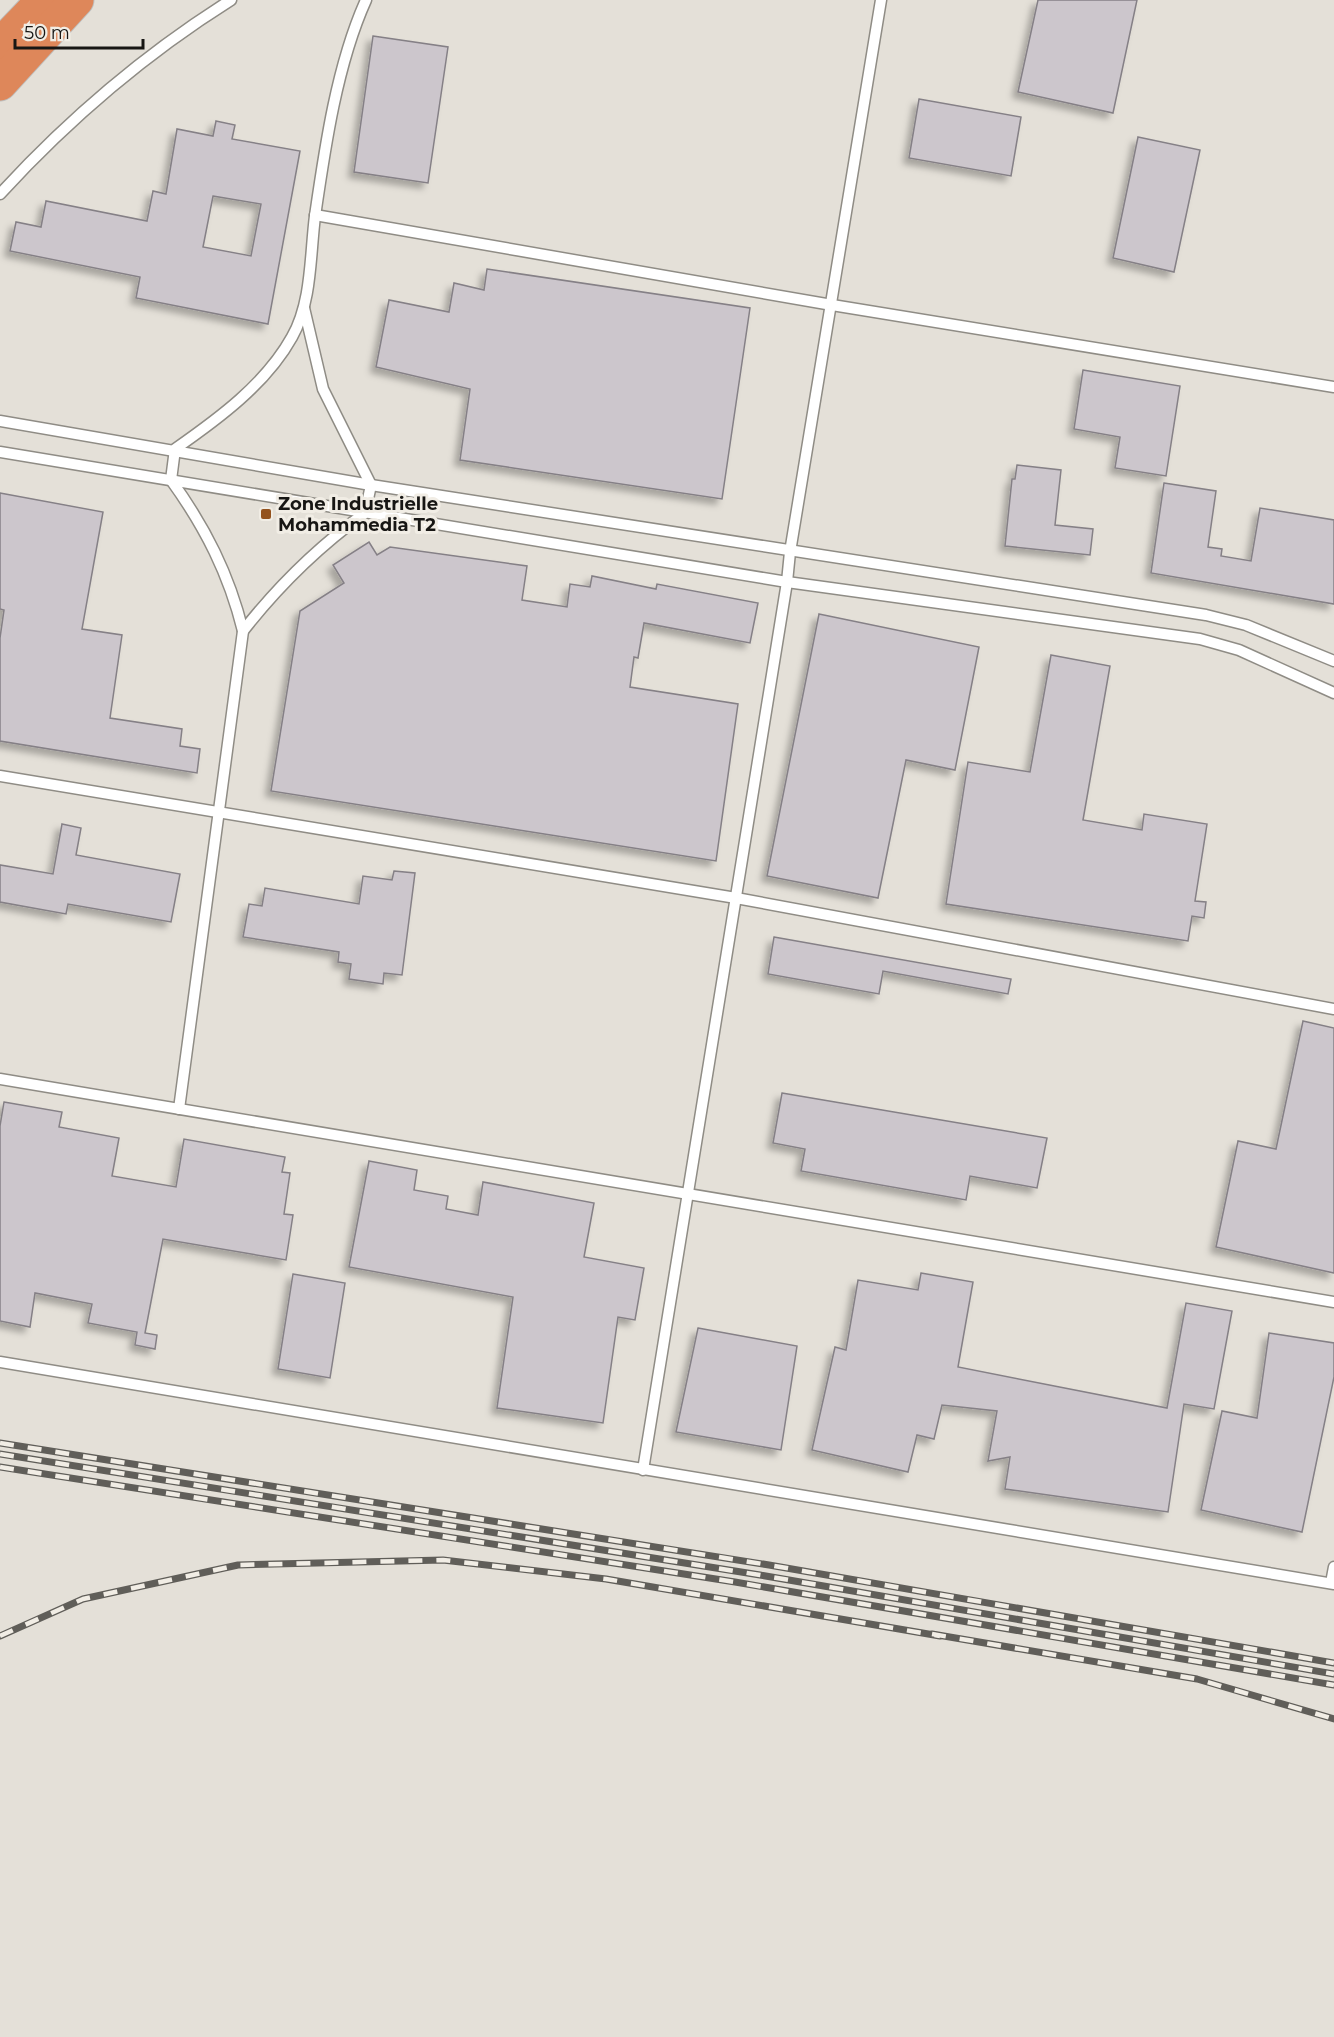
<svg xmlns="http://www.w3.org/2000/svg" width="1334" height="2037" viewBox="0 0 1334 2037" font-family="Montserrat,sans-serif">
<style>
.building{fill:#ccc6cc;stroke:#858086;stroke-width:1.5;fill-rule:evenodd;filter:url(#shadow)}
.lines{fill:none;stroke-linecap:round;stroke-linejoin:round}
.service-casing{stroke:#8f8c85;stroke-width:13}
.motorway-casing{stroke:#bebebd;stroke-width:35}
.service{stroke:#fff;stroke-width:10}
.motorway{stroke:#de875a;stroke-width:33}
.rail-casing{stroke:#605e59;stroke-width:7}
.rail{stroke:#f1ede5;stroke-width:4.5;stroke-dasharray:14;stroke-linecap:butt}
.poi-dot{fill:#93521d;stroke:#f1ede5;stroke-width:2}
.labels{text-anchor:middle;stroke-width:6;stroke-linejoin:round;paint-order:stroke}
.poi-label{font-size:18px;font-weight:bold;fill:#171614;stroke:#f1ede5;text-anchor:start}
</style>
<defs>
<filter id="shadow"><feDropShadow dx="-5.5" dy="5.5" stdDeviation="3" flood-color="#0004"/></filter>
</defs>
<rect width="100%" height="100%" fill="#e4e0d8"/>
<g class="building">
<path d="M1038,0H1137L1113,113L1018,92Z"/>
<path d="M373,36L448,47L428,183L354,172Z"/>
<path d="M919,99L1021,117L1011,176L909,158Z"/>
<path d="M216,121L235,125L232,139L300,151L268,324L136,298L140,277L10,251L16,222L41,227L46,201L147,221L153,191L166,194L177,129L213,136ZM213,196L261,204L251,256L203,247Z"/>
<path d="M1138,137L1200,150L1174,272L1113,258Z"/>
<path d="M487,269L750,308L722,499L460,460L470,389L376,367L389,300L449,312L454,283L484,290Z"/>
<path d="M1083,370L1180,386L1166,476L1115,468L1120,437L1074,429Z"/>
<path d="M1017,465L1061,470L1055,525L1093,529L1090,555L1005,546L1012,479H1015Z"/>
<path d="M1164,483L1216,491L1208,547L1222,549L1221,556L1251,561L1260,508L1334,520V604L1151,573Z"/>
<path d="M0,493L103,512L82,629L122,635L110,718L182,729L180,746L200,749L197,773L0,741V638L4,610L0,609Z"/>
<path d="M369,542L377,555L390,547L527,566L522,600L567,607L570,584L590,587L592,576L656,589L657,584L758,603L750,643L644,623L638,658L634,657L630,687L738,704L716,861L271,791L300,611L344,583L333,565Z"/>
<path d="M819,614L979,647L955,770L906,760L878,898L767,876Z"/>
<path d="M1051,655L1110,666L1083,820L1142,830L1144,814L1207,824L1195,901L1206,902L1204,918L1192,916L1188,941L946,904L968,762L1030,772Z"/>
<path d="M62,824L81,828L76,855L180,874L171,922L68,904L66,914L0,902V865L53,874Z"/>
<path d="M394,871L415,873L402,975L384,973L383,984L349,979L351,964L338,962L339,952L243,937L249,904L262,906L265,888L359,904L363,876L392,880Z"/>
<path d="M774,937L1011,979L1008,994L883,971L879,994L768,974Z"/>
<path d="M1303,1021L1334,1028V1273L1216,1247L1238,1141L1276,1149Z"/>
<path d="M782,1093L1047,1138L1037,1188L970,1176L966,1200L801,1171L805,1149L773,1143Z"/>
<path d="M4,1102L62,1112L59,1127L119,1138L112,1176L176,1187L184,1139L285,1157L282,1172L290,1173L284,1214L293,1215L286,1260L163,1239L145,1333L157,1335L155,1349L135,1345L137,1332L88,1323L92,1304L35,1293L30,1327L0,1321V1126Z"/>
<path d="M369,1161L417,1170L414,1190L448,1196L446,1209L478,1215L483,1182L594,1203L584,1257L644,1268L635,1320L618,1317L603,1423L497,1408L513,1297L349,1267Z"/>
<path d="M921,1273L973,1282L958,1367L1167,1408L1186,1303L1232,1311L1214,1409L1184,1404L1168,1512L1005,1489L1010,1457L988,1461L997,1411L942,1405L934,1439L917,1435L908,1472L812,1450L835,1347L846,1350L858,1280L918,1290Z"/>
<path d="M293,1274L345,1283L330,1378L278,1369Z"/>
<path d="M698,1328L797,1346L781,1450L676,1432Z"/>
<path d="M1269,1333L1334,1343V1377L1302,1532L1201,1510L1222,1411L1257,1418Z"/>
</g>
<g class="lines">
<g class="service-casing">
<g id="service">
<path d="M0,194C68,120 145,54 231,0"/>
<path d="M315,215L832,305L1334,387"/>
<path d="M0,421L371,485L1206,615L1246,625L1334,661"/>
<path d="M0,452L787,582L1200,639L1239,650L1334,693"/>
<path d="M243,631C279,585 318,547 365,513L371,485L323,389L304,308"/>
<path d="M0,776L736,898L1334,1009"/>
<path d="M0,1079L1334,1302"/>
<path d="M179,1109L243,631C229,574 205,527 171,480L175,449C218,419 266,384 292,337C312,302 310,255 315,216C325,147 337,64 366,0"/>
<path d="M0,1362L1334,1584"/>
<path d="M643,1470L787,582L790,552L881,0"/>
<path d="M1331,1583L1334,1567"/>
</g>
</g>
<g class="motorway-casing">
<g id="motorway">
<path d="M0,45L43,0"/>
<path d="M0,84L77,0"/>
</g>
</g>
<use href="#service" class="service"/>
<use href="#motorway" class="motorway"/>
<g class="rail-casing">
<g id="rail">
<path d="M0,1443L769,1565L1334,1663"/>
<path d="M0,1454L760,1575L1334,1674"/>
<path d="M0,1467L735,1582L1334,1685"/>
<path d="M932,1634L1197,1679L1334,1719"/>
<path d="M0,1636L83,1599L238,1565L443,1560L606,1579L940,1636"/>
</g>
</g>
<use href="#rail" class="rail"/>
</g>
<rect class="poi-dot" x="260" y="508" width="12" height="12" rx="3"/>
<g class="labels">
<g class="poi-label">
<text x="278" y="510">Zone Industrielle<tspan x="278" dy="21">Mohammedia T2</tspan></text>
</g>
</g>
<path d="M15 39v9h128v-9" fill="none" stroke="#171614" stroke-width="3"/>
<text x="24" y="39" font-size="18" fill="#171614" stroke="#f1ede5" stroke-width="4.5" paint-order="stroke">50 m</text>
</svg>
